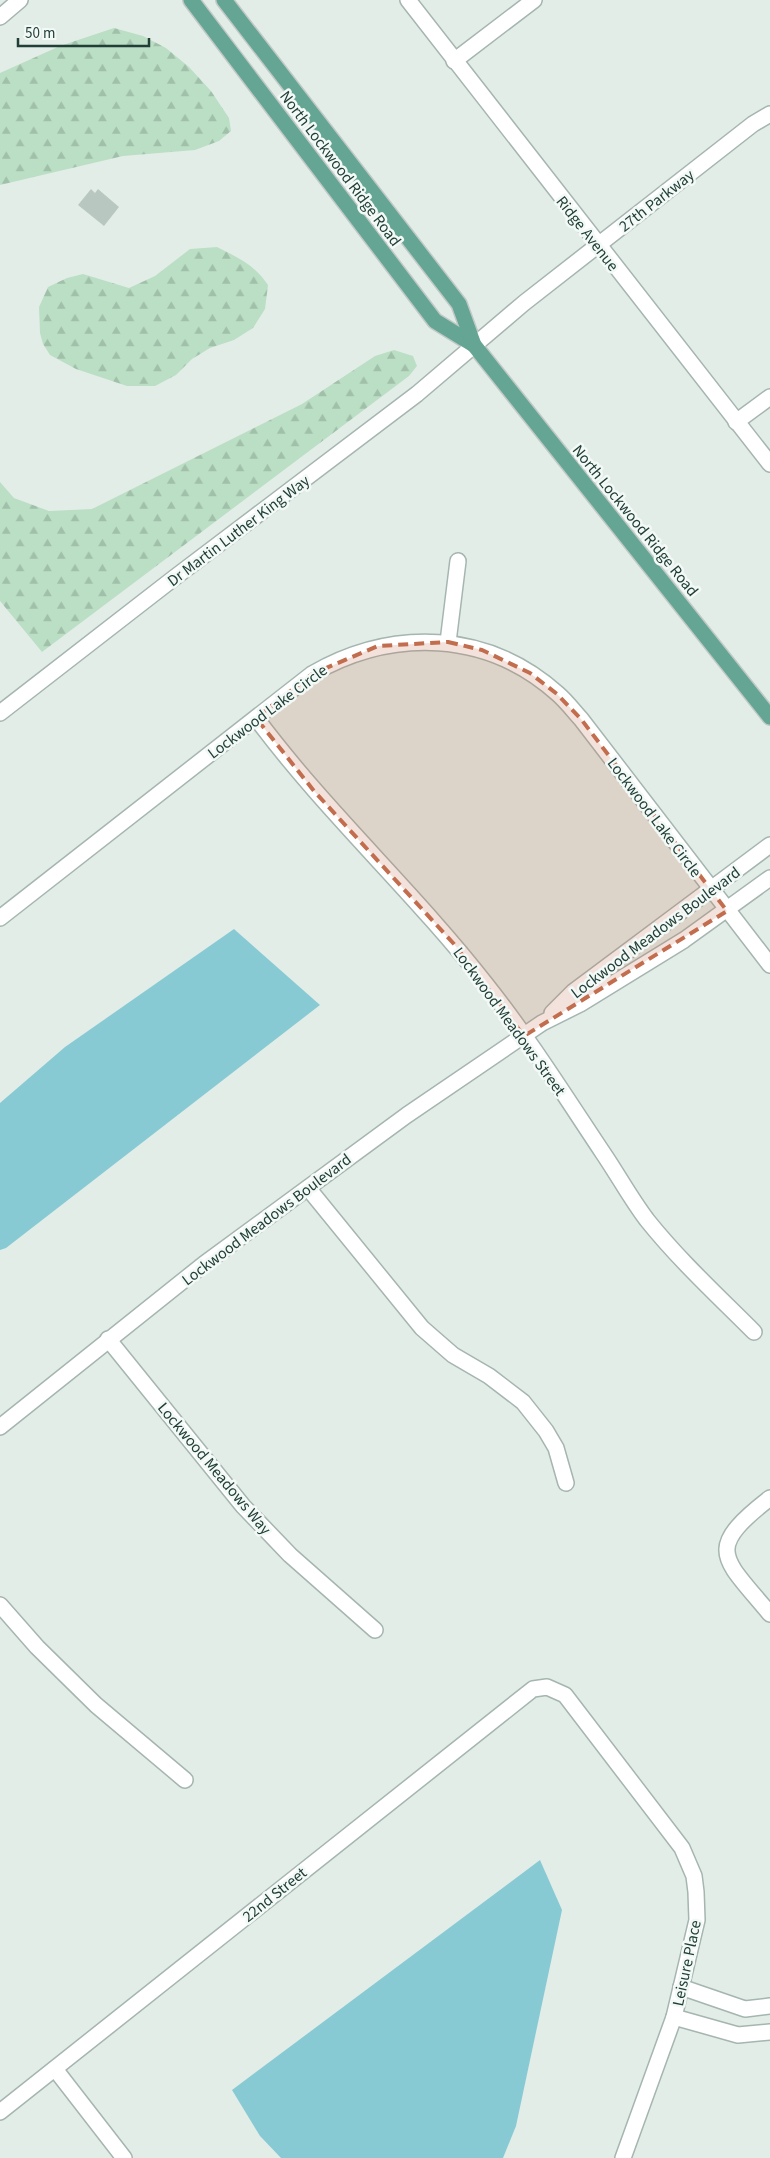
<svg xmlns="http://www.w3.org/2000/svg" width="770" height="2158" viewBox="0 0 770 2158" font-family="'Source Sans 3',sans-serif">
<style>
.forest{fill:url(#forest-firs)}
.water{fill:#88cad4}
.building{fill:#b8c8c1}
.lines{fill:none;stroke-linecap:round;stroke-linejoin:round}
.minor-casing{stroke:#a5b5af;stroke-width:18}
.major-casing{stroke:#c1c9c7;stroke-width:18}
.minor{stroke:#fff;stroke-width:15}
.major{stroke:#65a593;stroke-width:15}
.marked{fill:#c26d4e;fill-opacity:0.2;stroke:#c26d4e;stroke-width:4;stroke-dasharray:10 6;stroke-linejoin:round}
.labels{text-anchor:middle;stroke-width:5;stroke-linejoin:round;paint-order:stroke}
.street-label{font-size:16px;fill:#213f37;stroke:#f3f9f6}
</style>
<defs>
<pattern id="forest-firs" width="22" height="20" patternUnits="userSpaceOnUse" patternTransform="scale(1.25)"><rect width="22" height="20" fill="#bbdfc4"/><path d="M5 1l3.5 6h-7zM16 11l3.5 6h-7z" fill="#a0c0a9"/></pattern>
</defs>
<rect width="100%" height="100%" fill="#e3ede8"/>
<g class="forest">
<path d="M114,28L143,36L166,48L189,67L211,91L229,118L231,131L219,141L195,150L123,156L0,185V73L60,46Z"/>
<path d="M217,247C237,257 255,265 268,285L265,309L253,328L234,340L210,348L192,359L176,375L155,386H127L76,369L50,355L43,344L40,333L39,307L48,287L67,278L83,274L129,288L155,276L190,249Z"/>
<path d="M394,350L413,356L417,366L409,376L42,652L0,601V482L14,498L49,511L92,509L302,404L375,356Z"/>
</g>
<g class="water">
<path d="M234,929L320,1005L6,1248L0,1250V1103L65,1047Z"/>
<path d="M540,1860L562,1910L516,2126L503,2158H281L260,2136L232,2090Z"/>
</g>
<path class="building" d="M91,189L95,193L98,189L119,207L104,226L78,205Z"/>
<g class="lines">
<g class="minor-casing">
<g id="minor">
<path d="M408,0L770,464"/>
<path d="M0,17L20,0"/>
<path d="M454,61L534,0"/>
<path d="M736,422L770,397"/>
<path d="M448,642L458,561"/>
<path d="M0,713L174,578L417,394L524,303L753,124L770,114"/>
<path d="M256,718C326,812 413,891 485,983C528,1037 565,1096 603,1153C618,1175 631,1199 647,1220C679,1260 718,1296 754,1332"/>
<path d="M0,918L312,674C392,628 487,630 558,694C566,701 573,710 581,719L770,965"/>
<path d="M552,1013L573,992L770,845"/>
<path d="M308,1188L422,1328L453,1355L489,1376L523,1402L546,1431L556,1448L566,1483"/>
<path d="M108,1339L243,1506L290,1555L375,1630"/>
<path d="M0,1427L204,1264L407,1115L542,1023L580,1004L684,940L770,878"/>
<path d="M770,1498C703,1550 723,1557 770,1614"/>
<path d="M0,1605L37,1647L96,1705L185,1780"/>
<path d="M681,1987L745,2009L770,2006"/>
<path d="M674,2017L738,2035L770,2032"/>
<path d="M55,2069L124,2158"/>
<path d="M0,2112L533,1689L547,1687L565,1695L682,1848L694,1876L696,1892L697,1920L674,2017L623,2158"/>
</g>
</g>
<g class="major-casing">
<g id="major">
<path d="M191,0L435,321L474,345"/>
<path d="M224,0L459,304L474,345L770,717"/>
</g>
</g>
<use href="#minor" class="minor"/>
<use href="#major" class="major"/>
</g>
<path class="marked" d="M448,642L482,650L530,673L557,694L581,719L727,911L524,1036L454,944L314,791L256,718L312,674L378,646Z"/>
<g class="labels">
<g class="street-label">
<text transform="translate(341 168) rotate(53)" y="6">North Lockwood Ridge Road</text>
<text transform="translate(656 200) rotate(-38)" y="6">27th Parkway</text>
<text transform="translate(588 233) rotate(52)" y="6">Ridge Avenue</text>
<text transform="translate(636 520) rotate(51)" y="6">North Lockwood Ridge Road</text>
<text transform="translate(238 530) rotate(-37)" y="6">Dr Martin Luther King Way</text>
<text transform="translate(267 711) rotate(-37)" y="6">Lockwood Lake Circle</text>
<text transform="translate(655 817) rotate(53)" y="6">Lockwood Lake Circle</text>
<text transform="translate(655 932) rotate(-37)" y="6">Lockwood Meadows Boulevard</text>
<text transform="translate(510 1021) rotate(54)" y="6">Lockwood Meadows Street</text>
<text transform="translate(266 1219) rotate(-37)" y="6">Lockwood Meadows Boulevard</text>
<text transform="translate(215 1468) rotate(50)" y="6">Lockwood Meadows Way</text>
<text transform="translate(274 1894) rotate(-39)" y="6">22nd Street</text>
<text transform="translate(686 1963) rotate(-78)" y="6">Leisure Place</text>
</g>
</g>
<path d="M18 38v8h131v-8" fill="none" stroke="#213f37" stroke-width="2.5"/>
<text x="25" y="38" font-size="15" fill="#213f37" stroke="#f3f9f6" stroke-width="4" paint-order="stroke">50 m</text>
</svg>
